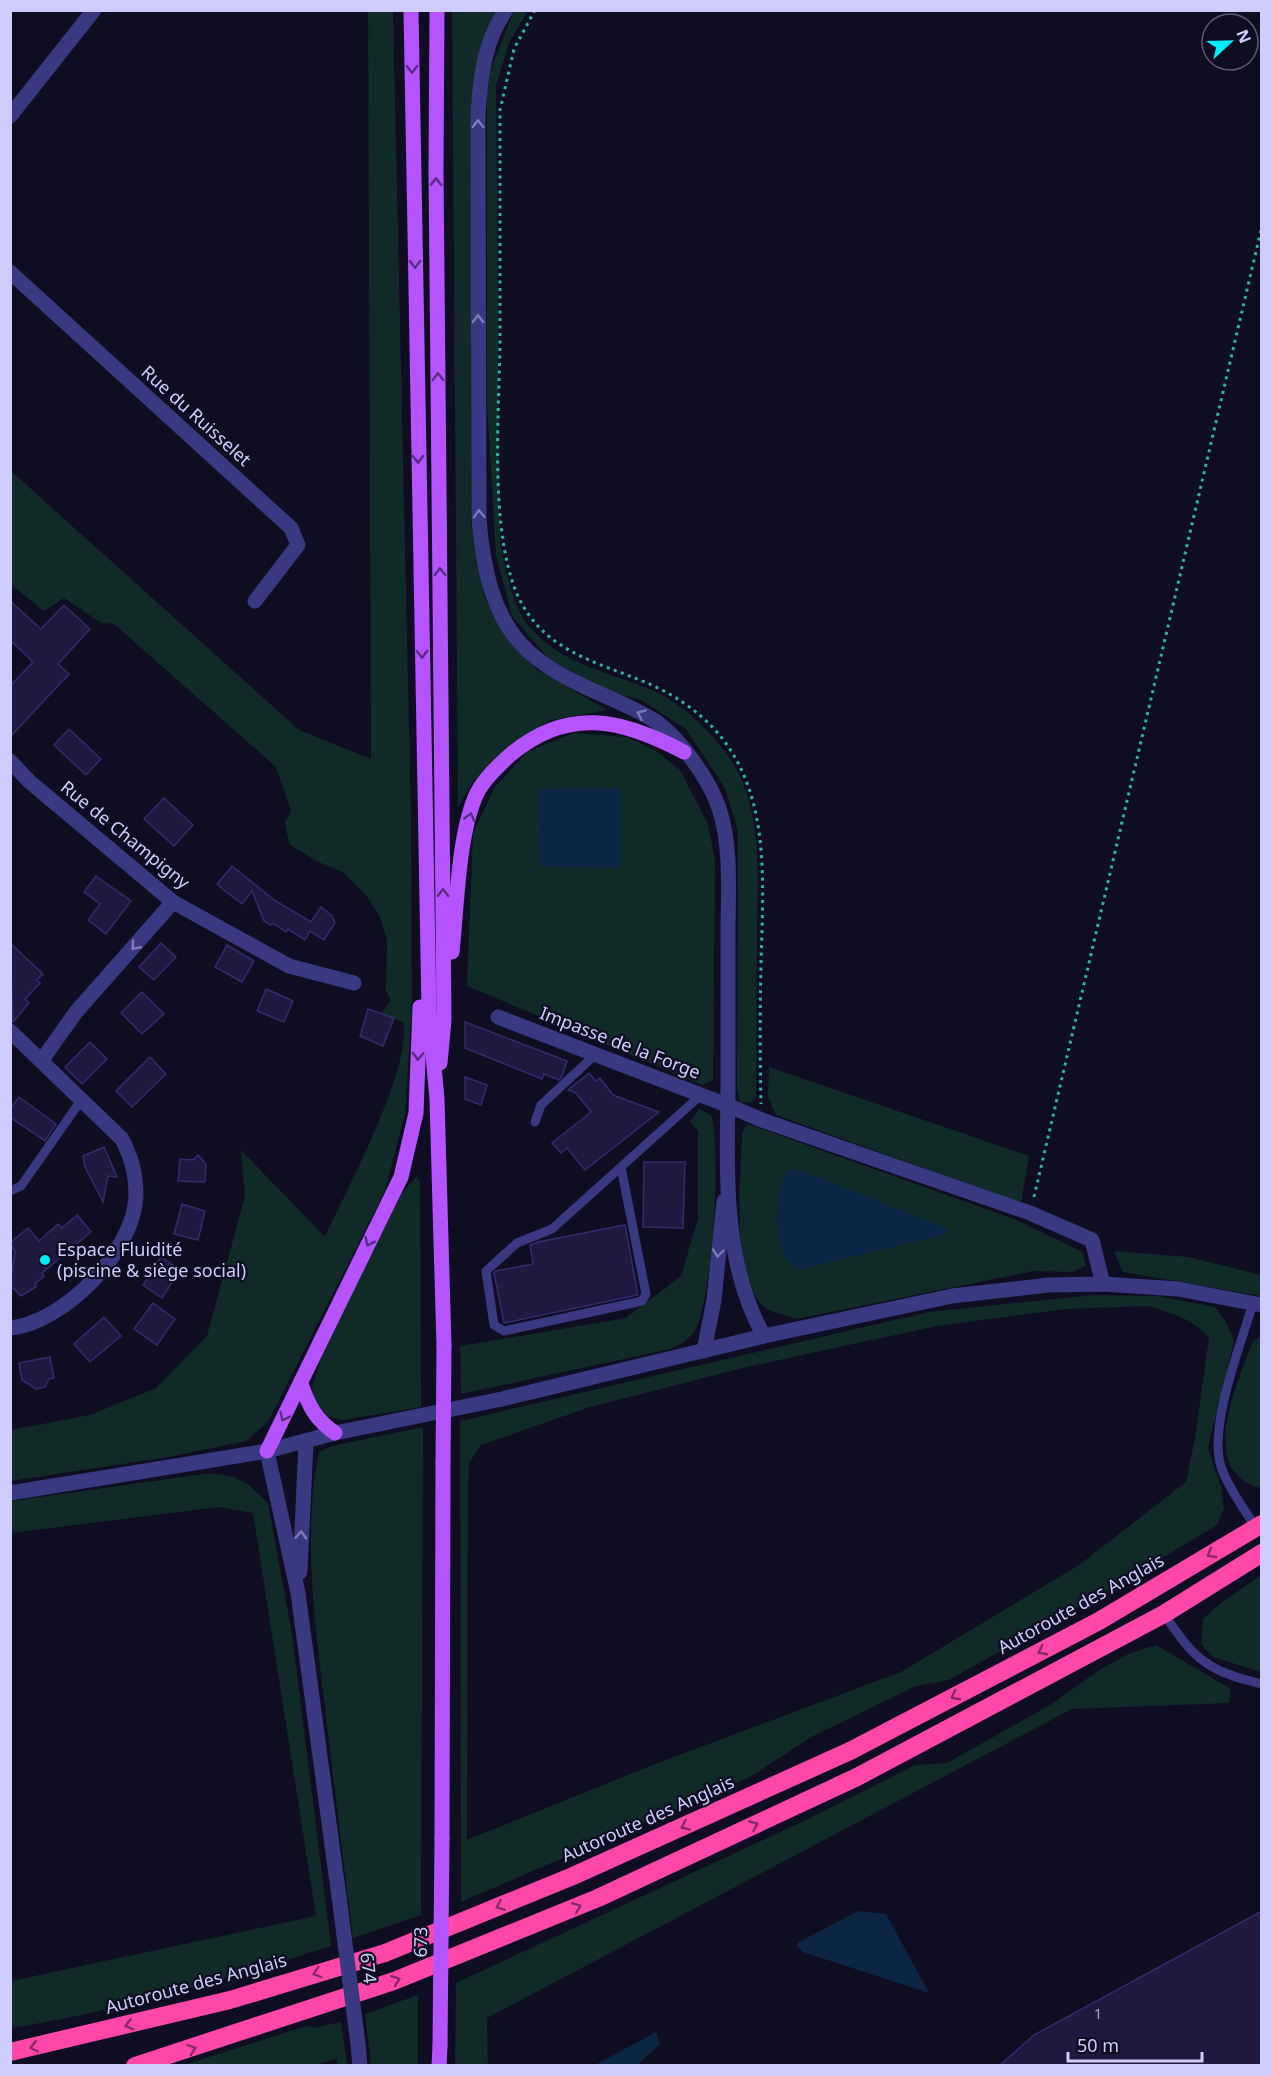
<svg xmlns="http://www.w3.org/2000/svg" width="1272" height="2076" viewBox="0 0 1272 2076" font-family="'Noto Sans',sans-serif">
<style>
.green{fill:#102a28;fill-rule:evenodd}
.water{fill:#0c2545}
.building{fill:#1f1941;stroke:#342b6e;stroke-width:1.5}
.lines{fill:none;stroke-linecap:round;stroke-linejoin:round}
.path{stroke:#2db2a3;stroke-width:3;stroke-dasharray:3 4.5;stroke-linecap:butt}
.service{stroke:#383980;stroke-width:9}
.minor{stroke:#383980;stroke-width:15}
.tertiary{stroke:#383980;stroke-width:15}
.primary{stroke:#b553ff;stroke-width:15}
.motorway{stroke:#ff47a9;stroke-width:18}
.tertiary-bridge{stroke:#383980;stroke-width:15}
.primary-bridge{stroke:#b553ff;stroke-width:15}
.oneway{stroke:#5a2c85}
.oneway2{stroke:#7c7bb9}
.oneway3{stroke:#872a65}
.poi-dot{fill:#00ecf7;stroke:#0f0d21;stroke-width:2}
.labels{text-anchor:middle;stroke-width:4.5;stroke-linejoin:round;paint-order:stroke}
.number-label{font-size:15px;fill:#a39fd0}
.street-label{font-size:18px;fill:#cfccff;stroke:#0f0d21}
.poi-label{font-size:18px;fill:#cfccff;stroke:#0f0d21;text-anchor:start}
</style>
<rect width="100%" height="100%" fill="#0f0d21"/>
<g class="green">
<path d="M368,11H393L411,818L412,1006L405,1113L385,1191L268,1422L246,1441L169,1457L11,1481V1430L90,1415L156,1388L207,1336L245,1196L241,1150L325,1237C346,1191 413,1067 403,1022L381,1013L391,1001L386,990L387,941L381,919L366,895L343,872L316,861L289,844L285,823L291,811L276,767L114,624L101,623L64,598L44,611L10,584L11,471L299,730L371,759Z"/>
<path d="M452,11H500L472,160L471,525L485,598L513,647L538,670L607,710L552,720L529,734L488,767L473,782L458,807Z"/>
<path d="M514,11H528L509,43L496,86L500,544C506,569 511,604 528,625C563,668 615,672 660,694C688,708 725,745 739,774C763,824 757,886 757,940C756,993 756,1046 756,1099L751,1103L740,1102L737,1091L738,831L725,788L686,729L641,700L607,691L550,660L512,616L496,554L487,405V78Z"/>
<path d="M574,733L627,737L656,751L680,770L708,824L715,861L713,1080L702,1085L467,986L473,833L495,787L527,752Z"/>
<path d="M769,1067L1029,1156L1021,1203L776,1115L768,1097Z"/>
<path d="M699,1109L711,1115C722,1147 712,1295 697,1326C692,1338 681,1345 670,1349L461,1394L460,1346L626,1318L681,1276L698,1218V1131L690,1122Z"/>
<path d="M748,1124L1014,1219L1083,1252L1086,1266L1072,1272L1034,1271L796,1319C786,1315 769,1312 762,1305C730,1271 741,1179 742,1133Z"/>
<path d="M417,1176L420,1182L421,1407L343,1420L324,1416L315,1405L312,1387L325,1346L402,1193Z"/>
<path d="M1114,1251L1188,1257L1261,1275V1296L1123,1272Z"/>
<path d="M1093,1295L1158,1296L1215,1307L1226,1322L1234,1341L1208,1448L1221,1487L1224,1508L1217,1525L1104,1593L949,1680L916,1686L811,1737L750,1777L461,1902L460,1421L929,1312ZM1148,1306C1171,1313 1194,1319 1209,1338L1195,1438L1186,1482L1079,1565L901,1672L650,1766L467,1840L468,1484L469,1463L481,1445L590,1407L747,1367L937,1326L1066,1309Z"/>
<path d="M1261,1336V1488C1195,1471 1238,1382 1253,1341Z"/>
<path d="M423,1427L421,1915L353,1938C343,1861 334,1784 325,1707C315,1624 302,1535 319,1452L332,1446Z"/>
<path d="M211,1473L234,1477L249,1485L268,1503L292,1634L331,1946C227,1979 119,2011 11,2028V1981L316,1916L253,1513L219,1507L11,1533V1501Z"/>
<path d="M1261,1575V1672L1213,1657L1201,1644L1203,1619L1221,1603Z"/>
<path d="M1156,1645L1231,1689L1229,1703L1072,1709L487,2018L488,2065H455L456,1983L808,1819L915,1765L947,1763L1052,1704L1099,1670L1128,1654Z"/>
<path d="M418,1995V2065H371L365,2014Z"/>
<path d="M341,2022L347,2065H337V2058L313,2066L184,2065L306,2026L314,2028Z"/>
</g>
<g class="water">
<path d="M620,788V868L540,866L538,789Z"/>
<path d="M788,1170H800L948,1229L947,1234L797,1270C793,1265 787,1260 784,1255C773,1234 776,1190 788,1170Z"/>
<path d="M858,1911L886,1914L929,1993L803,1952L797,1946L799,1942Z"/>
<path d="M656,2032L660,2044L637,2065H595Z"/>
</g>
<g class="building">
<path d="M10,601L41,629L64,605L90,629L58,664L69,674L10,737V686L33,662L10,640Z"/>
<path d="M69,729L101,759L86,775L54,745Z"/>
<path d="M164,798L193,825L174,846L144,819Z"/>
<path d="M232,866L274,900L311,922L321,907L332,916L335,923L324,940L310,931L305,940L288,929L286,932L274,924L270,925L264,921L252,891L242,904L225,891L217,884Z"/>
<path d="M96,876L131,901L106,934L88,920L100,904L84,892Z"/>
<path d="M10,943L43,974L37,980L40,983L25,999L29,1003L13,1022Z"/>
<path d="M161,943L176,957L154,980L139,967Z"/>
<path d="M227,945L254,961L242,982L215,967Z"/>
<path d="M266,989L293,1001L284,1022L257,1011Z"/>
<path d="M142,992L164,1014L142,1034L121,1013Z"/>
<path d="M368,1009L394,1018L383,1046L360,1036Z"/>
<path d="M465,1022L567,1061L562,1076L559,1080L544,1074L542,1079L465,1048Z"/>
<path d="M90,1042L107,1059L82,1084L65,1067Z"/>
<path d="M150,1057L166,1074L132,1107L116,1091Z"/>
<path d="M589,1073L596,1081L600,1078L613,1095L659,1112L585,1170L567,1148L561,1153L552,1143L591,1112L576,1093L568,1090Z"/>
<path d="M465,1077L487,1085L481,1105L465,1099Z"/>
<path d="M19,1097L56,1124L45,1141L10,1117V1109Z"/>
<path d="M104,1147L117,1177L108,1176L103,1202L85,1167L83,1156Z"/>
<path d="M198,1155L206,1164L205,1182L178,1181L180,1159L193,1160Z"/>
<path d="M644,1162H685L683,1228L643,1227Z"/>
<path d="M182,1204L205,1211L198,1240L174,1234Z"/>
<path d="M77,1215L91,1232L42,1273L44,1276L35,1284L36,1287L21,1296L10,1285L15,1252L10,1243L28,1228L39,1241L58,1224L62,1228Z"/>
<path d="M625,1225L638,1295L504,1323L494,1273L496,1271L533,1264L530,1245L538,1242Z"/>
<path d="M161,1257L180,1270L162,1298L143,1285Z"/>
<path d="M153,1303L175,1319L157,1345L134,1329Z"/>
<path d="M104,1317L121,1336L90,1362L74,1344Z"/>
<path d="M50,1357L54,1378L49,1379L45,1387L36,1389L22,1380L19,1363Z"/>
<path d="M1262,1911V2066H999L1034,2035Z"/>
</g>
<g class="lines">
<g class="path">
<path d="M535,10L514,49L500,110C500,188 500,267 500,346C499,416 488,545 523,606C555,660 614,665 664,691C774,750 764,857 761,963C760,1010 760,1057 761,1104"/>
<path d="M1034,1197L1262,226"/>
</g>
<g class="service">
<path d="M535,1122L541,1105L596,1054"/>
<path d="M621,1167L646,1294L642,1301L504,1331L494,1325L486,1271L517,1243L552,1229L701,1095"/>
<path d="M10,1191L21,1186L82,1099"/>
<path d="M1253,1303C1241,1345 1205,1433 1223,1472C1231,1492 1245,1510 1256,1528"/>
<path d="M1164,1614C1195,1660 1207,1671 1262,1684"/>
</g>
<g class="minor">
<path d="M10,272L291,528L298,545L255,601"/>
<path d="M10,761L30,782L173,902L289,966L354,983"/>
<path d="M498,1017L727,1105L762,1120L1030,1213L1092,1240L1103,1284"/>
<path d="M10,1031L122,1139C132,1159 136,1174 136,1196C134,1251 64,1323 10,1328"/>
<path d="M42,1060L76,1012L173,902"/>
</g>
<g class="tertiary">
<path d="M506,10C484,41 480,79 478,116L479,519C483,566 492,619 529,652C566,685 612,695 652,719C678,735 709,779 719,808C732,848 728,893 728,934C728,986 728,1037 728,1089C727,1170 722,1263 764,1336"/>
<path d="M10,116L94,10"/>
<path d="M704,1351L714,1300L724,1201"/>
<path d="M267,1451L298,1593L339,1897"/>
<path d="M10,1493L267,1451L335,1433L502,1399L764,1336L952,1296L1049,1285L1103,1284L1178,1289L1262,1305"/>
<path d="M300,1572L306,1443"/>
<path d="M358,2044L360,2066"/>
</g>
<g class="primary">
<path d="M411,10L429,1011L437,1099L444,1346"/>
<path d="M437,10L436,171L444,1020L440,1063"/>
<path d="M452,952C457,907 458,833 477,793C484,779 498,766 510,755C568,706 622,719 684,752"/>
<path d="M301,1384C309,1406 315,1419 335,1433"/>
<path d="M267,1451L401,1177L416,1113L420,1007"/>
<path d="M442,1839L443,1463"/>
<path d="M439,2066L440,2046"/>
</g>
<g class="motorway">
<path d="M10,2052L230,2000L385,1953L573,1876L850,1751L1099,1621L1262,1524"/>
<path d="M135,2066L394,1981L598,1898L857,1777L1164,1614L1262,1553"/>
</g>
<path class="tertiary-bridge" d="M339,1897L358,2044"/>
<g class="primary-bridge">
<path d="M443,1463L444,1346"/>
<path d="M440,2046L442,1839"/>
</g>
</g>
<defs><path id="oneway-chevron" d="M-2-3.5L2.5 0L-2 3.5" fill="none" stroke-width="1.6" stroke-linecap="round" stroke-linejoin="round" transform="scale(1.5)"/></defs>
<g class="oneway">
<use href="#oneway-chevron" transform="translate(412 69) rotate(89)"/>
<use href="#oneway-chevron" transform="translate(436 182) rotate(-91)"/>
<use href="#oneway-chevron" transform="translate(415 264) rotate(89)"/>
<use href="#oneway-chevron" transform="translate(438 377) rotate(-91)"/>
<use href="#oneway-chevron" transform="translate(418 459) rotate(89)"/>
<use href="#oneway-chevron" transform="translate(440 572) rotate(-91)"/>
<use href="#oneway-chevron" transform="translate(422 654) rotate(89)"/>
<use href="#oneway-chevron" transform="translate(470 817) rotate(-75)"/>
<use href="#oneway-chevron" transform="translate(443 893) rotate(-91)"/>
<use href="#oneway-chevron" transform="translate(418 1056) rotate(92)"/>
<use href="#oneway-chevron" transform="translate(369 1242) rotate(116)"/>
<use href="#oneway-chevron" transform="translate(284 1417) rotate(116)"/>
</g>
<g class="oneway2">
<use href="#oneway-chevron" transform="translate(478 124) rotate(-90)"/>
<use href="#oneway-chevron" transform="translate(478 319) rotate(-90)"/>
<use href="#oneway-chevron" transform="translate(479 514) rotate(-92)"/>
<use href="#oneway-chevron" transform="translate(641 714) rotate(-156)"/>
<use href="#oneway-chevron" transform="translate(135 946) rotate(132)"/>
<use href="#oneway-chevron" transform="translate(718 1253) rotate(95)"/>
<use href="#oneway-chevron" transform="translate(301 1535) rotate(-87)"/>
</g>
<g class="oneway3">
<use href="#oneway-chevron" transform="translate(1211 1554) rotate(149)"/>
<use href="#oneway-chevron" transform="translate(1042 1651) rotate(152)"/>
<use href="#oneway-chevron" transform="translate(955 1696) rotate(152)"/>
<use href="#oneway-chevron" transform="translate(754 1825) rotate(-25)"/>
<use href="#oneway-chevron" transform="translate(685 1826) rotate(156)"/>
<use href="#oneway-chevron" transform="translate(500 1906) rotate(158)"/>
<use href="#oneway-chevron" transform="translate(577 1907) rotate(-22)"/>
<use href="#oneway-chevron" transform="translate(317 1973) rotate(163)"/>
<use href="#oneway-chevron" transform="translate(396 1980) rotate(-21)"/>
<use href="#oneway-chevron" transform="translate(129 2025) rotate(166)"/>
<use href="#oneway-chevron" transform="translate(34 2047) rotate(168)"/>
<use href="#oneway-chevron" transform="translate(192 2049) rotate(-19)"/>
</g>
<circle class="poi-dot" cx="45" cy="1260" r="6"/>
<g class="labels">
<g class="number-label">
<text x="1098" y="2019">1</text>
</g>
<g class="street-label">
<text transform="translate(196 416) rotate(42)" y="6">Rue du Ruisselet</text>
<text transform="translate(125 835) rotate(39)" y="6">Rue de Champigny</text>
<text transform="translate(620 1043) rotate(21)" y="6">Impasse de la Forge</text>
<text transform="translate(1081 1604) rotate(-29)" y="6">Autoroute des Anglais</text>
<text transform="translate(648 1819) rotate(-24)" y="6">Autoroute des Anglais</text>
<text transform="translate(421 1942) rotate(-89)" y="6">673</text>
<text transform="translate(368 1968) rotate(83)" y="6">674</text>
<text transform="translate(196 1984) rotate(-15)" y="6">Autoroute des Anglais</text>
</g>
<g class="poi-label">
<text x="57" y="1256">Espace Fluidité<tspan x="57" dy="21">(piscine &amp; siège social)</tspan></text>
</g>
</g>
<rect width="1272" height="2076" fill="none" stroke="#cfccff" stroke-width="24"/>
<g transform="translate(1230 42) rotate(68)"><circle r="28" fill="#0f0d21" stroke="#5c597a" stroke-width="1.5"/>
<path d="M0-4.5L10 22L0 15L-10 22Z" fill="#00ecf7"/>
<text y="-9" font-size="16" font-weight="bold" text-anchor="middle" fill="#cfccff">N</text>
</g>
<path d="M1068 2052v9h134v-9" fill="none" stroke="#cfccff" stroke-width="3"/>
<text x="1077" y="2052" font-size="18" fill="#cfccff" stroke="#0f0d21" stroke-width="4.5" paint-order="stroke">50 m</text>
</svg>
